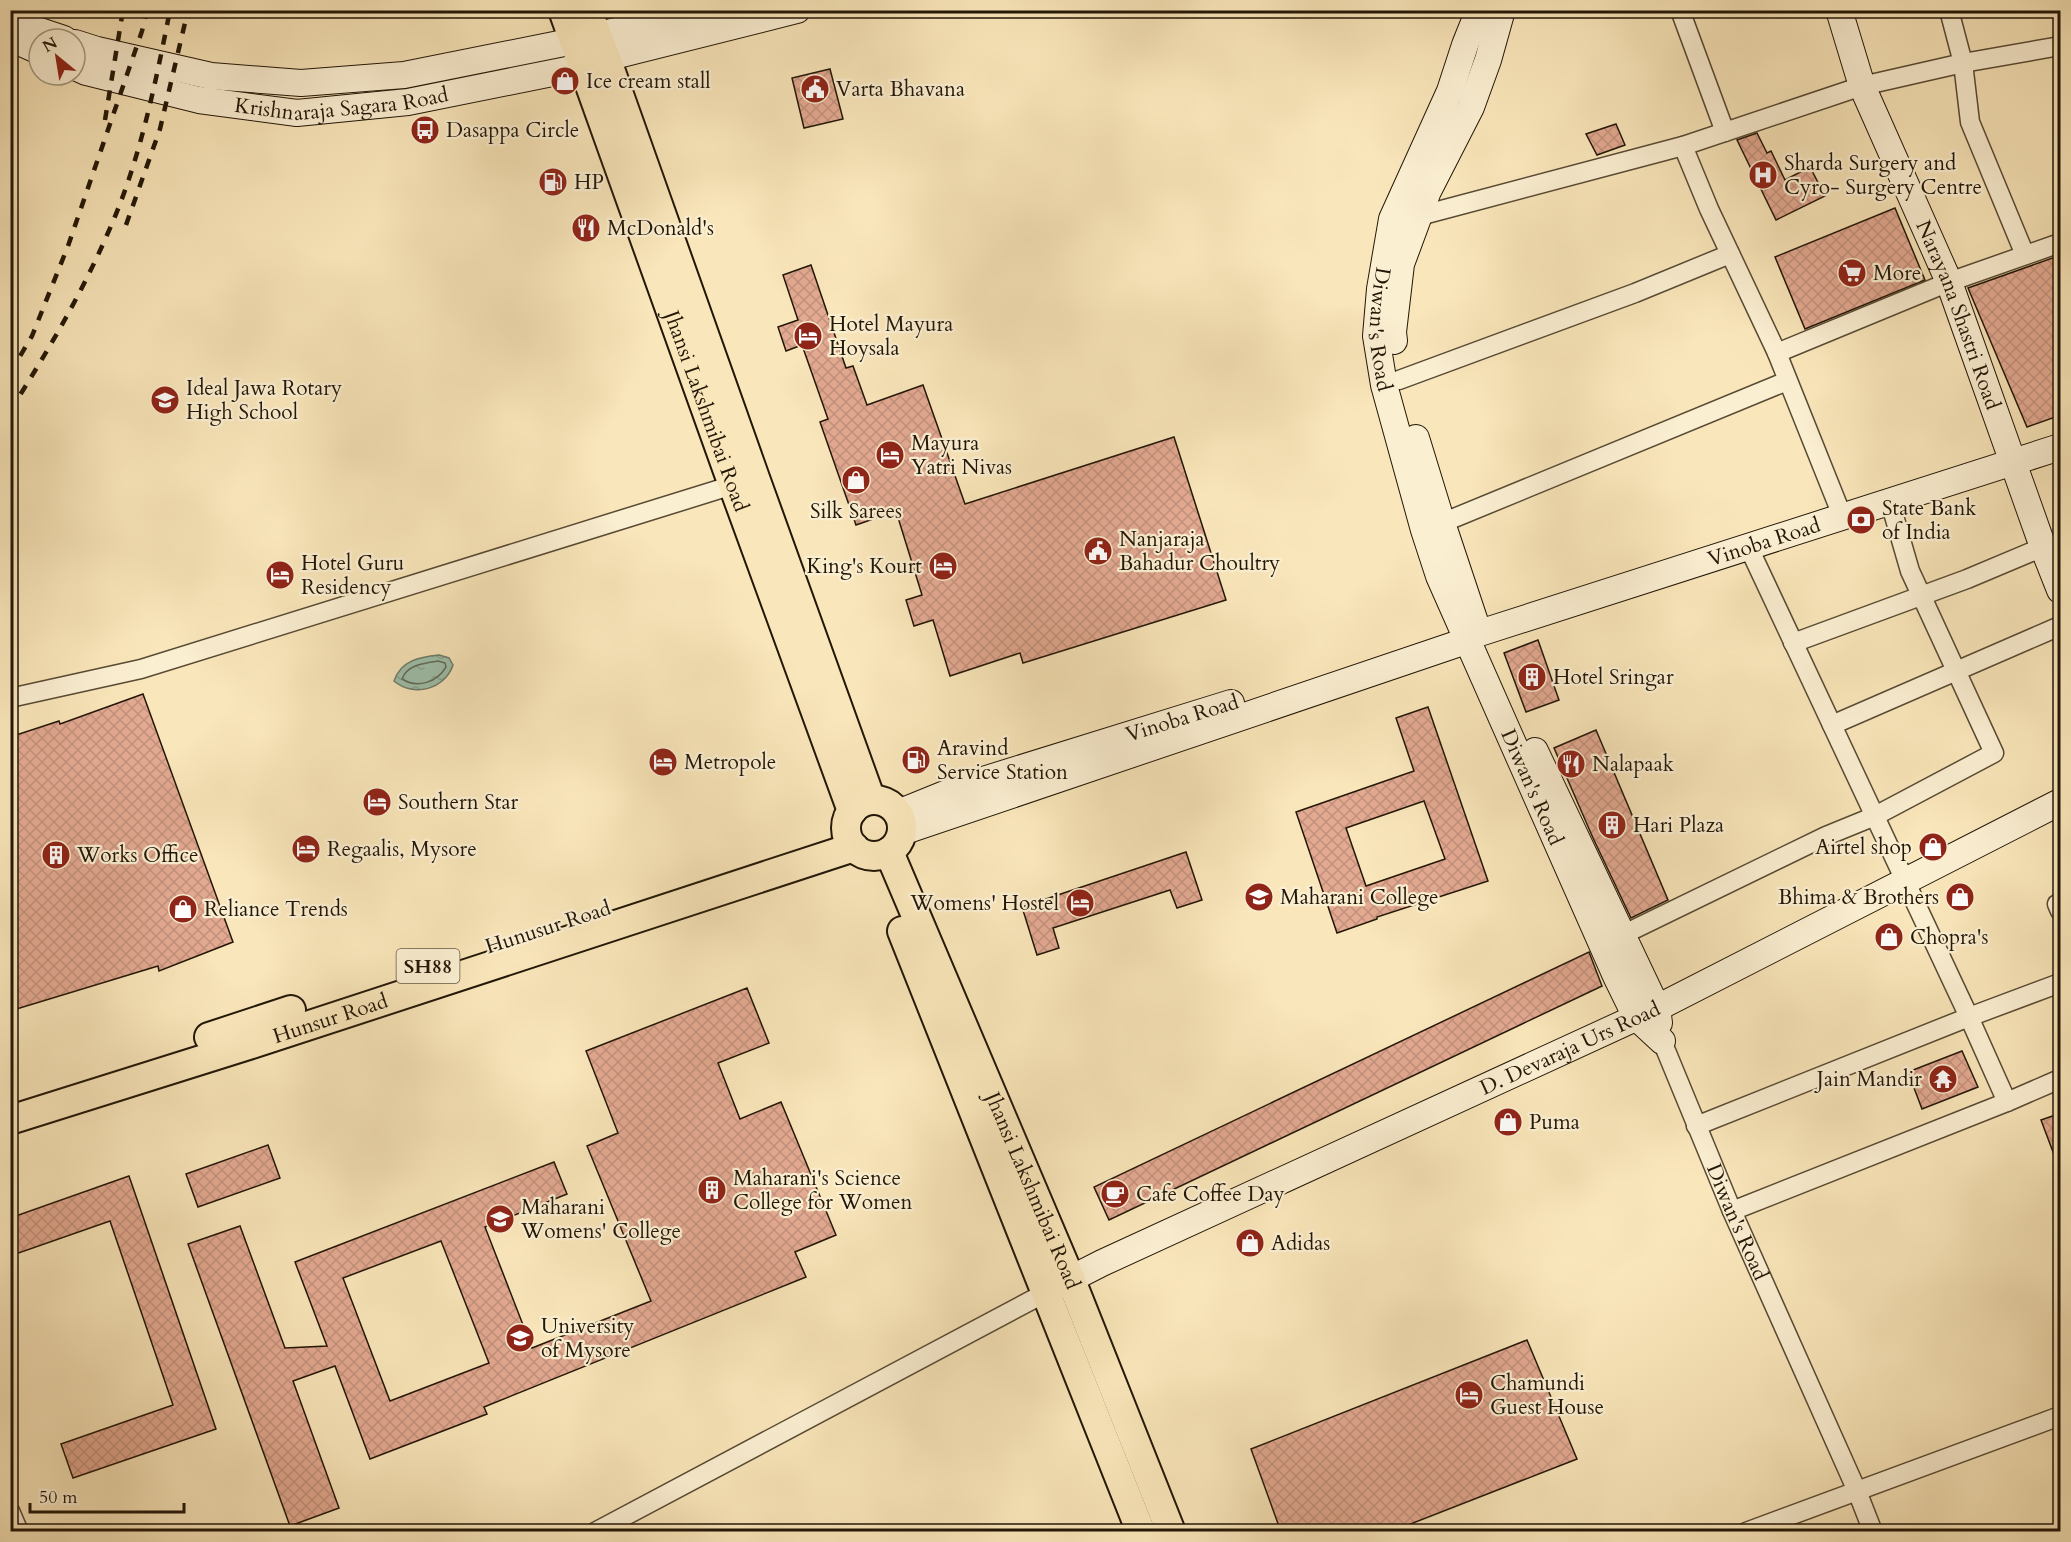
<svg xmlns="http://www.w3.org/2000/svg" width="2071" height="1542" viewBox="0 0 2071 1542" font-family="Cardo,serif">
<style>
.water{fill:url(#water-ripples);stroke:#6c7c6a;stroke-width:1.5}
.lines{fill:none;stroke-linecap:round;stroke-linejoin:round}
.shore{stroke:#606b5a;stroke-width:1.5}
.building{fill:url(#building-cross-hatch);stroke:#221607;stroke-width:1.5;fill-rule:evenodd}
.street-casing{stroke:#584a34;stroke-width:21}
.secondary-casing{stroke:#221607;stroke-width:28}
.primary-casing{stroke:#221607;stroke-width:32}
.street{stroke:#fbefd2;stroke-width:18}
.secondary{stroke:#fbefd2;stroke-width:26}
.primary{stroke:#f9e6ba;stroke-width:28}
.rail{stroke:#221607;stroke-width:4.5;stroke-dasharray:10 10;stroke-linecap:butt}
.labels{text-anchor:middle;stroke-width:4.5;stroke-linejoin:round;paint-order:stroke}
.shield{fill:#fbefd2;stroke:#635744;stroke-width:1.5}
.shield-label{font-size:20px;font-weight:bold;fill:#221607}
.poi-label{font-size:21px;fill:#221607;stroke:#fbefd2;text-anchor:start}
.street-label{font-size:21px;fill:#221607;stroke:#fbefd2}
</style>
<defs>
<pattern id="water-ripples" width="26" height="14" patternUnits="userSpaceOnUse" patternTransform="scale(1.5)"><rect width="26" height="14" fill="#9ec0ac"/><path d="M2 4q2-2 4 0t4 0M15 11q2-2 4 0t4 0" fill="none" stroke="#88a492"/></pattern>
<pattern id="building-cross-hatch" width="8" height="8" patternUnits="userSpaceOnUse" patternTransform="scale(1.5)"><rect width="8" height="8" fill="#e3a991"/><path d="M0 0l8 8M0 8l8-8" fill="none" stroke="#c2917c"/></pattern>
</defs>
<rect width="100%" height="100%" fill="#f9e6ba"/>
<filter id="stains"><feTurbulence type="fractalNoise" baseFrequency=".00333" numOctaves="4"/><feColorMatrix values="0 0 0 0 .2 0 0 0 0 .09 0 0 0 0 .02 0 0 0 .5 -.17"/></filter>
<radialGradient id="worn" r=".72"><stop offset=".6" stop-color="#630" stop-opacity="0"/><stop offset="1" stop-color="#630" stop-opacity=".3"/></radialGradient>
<path class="water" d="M439,655L449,658L453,665C445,689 414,698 394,681C401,660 420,657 439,655Z"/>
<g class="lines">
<path class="shore" d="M438,661L445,663L446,667C437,682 418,689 402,679C407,665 424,663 438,661Z"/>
</g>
<g class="building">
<path d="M830,69L843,119L804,128L792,78Z"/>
<path d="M1616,124L1625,145L1597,155L1586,134Z"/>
<path d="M1757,133L1767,153L1771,151L1785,180L1810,167L1825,196L1776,220L1737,140Z"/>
<path d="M1895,208L1925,280L1805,329L1775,257Z"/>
<path d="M2061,255V415L2027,427L1968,288Z"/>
<path d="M811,265L846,368L853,366L867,405L923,385L965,504L1174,437L1226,600L1023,663L1020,653L950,676L933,620L914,626L906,600L922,595L896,511L856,525L820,422L828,419L802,345L786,351L778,327L798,320L783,275Z"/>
<path d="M1538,640L1559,700L1526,712L1504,653Z"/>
<path d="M143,694L233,942L159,971L158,966L10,1011V737L59,721L60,724Z"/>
<path d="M1428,707L1488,881L1377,917V919L1337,933L1296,812L1414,771L1396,718ZM1424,801L1445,859L1366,886L1346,828Z"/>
<path d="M1596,730L1668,900L1631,918L1593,838L1554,748Z"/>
<path d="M1186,852L1202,900L1177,908L1170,890L1053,928L1059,948L1037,955L1022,907Z"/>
<path d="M1589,952L1602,986L1109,1220L1094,1187Z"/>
<path d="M747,988L769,1043L718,1063L740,1119L781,1102L836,1235L795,1252L806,1277L484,1407L487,1414L370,1459L335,1366L293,1381L339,1508L290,1526L188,1244L240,1226L285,1348L327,1346L295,1262L554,1162L567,1194L485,1227L532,1348L651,1301L587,1146L618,1133L586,1051ZM441,1241L489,1363L390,1401L343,1278Z"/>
<path d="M1962,1051L1978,1087L1922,1109L1908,1072Z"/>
<path d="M2061,1113V1168H2059L2041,1120Z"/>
<path d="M268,1145L280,1178L198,1207L186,1174Z"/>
<path d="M129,1176L216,1429L73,1478L61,1444L173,1405L110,1221L10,1256V1218Z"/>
<path d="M1527,1340L1577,1459L1390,1532H1281L1251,1449Z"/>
</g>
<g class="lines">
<g class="street-casing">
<g id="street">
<path d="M1680,10L1725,132"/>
<path d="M1949,10L1963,63L1970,122L2025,255"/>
<path d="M1683,146L1709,209L1777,353L1843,518"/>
<path d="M1419,216L1683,146L1862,86L1963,63L2060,46"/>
<path d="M1777,353L1949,282L2060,243"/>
<path d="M1399,380L1635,293L1730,254"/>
<path d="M1442,523L1787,381"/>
<path d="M1749,548L1969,1017L2007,1102"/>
<path d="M1793,643L1967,579L2043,547"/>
<path d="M10,698L141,669L733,485"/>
<path d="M1832,725L2060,626"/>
<path d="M2057,904L2060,911"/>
<path d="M1612,940L1826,836L1875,816L1994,753L1910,571L1890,502"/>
<path id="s1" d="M1662,1041L1732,1211L1857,1491L1873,1532"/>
<path d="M1696,1126L1969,1017L2060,983"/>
<path d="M1732,1211L2007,1102L2060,1079"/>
<path d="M10,1511L19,1532"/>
<path d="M595,1532L1045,1293"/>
<path d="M1746,1532L2060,1416"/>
</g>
</g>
<g class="secondary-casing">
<g id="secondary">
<path id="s2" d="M1479,10L1465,45L1450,91L1392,219L1380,289L1376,336L1384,385L1424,530L1439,576L1616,976L1636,1017L1662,1041"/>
<path id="s3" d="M1839,10L1862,86L1949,282L2043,547L2060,590"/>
<path d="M10,18L31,28L64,39"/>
<path d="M10,38L39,51"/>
<path d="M75,43L97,50L211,76L301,83L404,75L574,41L704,10"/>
<path id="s4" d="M75,67L86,72L199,100L297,113L408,102L582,67L606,58L797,10"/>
<path d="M1394,341L1393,332L1401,264L1428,191L1471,107L1488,60L1502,10"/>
<path d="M1416,438L1442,523L1478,631"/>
<path d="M1535,751L1657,1008L1659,1023"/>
<path d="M898,813L967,785L1231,703"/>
<path id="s5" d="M902,832L1457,644L1467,637L2060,447"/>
<path id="s6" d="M1053,1288L1102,1263L1657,1008L2060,802"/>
</g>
</g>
<g class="primary-casing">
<g id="primary">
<path id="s7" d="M563,10L733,485L852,811"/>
<path d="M587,10L606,58L755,478L871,800"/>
<circle cx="874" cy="828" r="28"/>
<path id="s8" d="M889,852L1070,1278L1171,1532"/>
<path d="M902,931L1141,1532"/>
<path d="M209,1037L291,1010"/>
<path id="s9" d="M10,1120L255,1043L854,847"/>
</g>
</g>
<use href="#street" class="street"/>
<use href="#secondary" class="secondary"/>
<use href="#primary" class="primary"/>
<g class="rail">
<path d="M105,120L123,10"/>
<path d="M126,225L160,129L188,10"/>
<path d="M10,373L32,336L68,246L142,31L147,10"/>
<path d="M10,411C46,354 80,297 107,235C139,165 155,86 170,10"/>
</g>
</g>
<defs>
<g id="shop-disc" transform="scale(1.5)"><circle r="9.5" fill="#8f2418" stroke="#fbefd2"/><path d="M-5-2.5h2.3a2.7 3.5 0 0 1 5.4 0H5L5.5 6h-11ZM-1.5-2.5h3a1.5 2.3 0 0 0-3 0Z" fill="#fff"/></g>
<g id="civic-disc" transform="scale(1.5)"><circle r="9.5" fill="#8f2418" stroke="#fbefd2"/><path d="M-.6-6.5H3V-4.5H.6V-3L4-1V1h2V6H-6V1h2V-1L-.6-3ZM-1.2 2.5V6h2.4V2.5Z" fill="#fff"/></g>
<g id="bus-disc" transform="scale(1.5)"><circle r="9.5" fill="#8f2418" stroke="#fbefd2"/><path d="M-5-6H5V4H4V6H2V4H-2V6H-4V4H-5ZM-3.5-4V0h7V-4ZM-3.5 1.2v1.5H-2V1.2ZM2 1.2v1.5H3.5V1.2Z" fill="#fff"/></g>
<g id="hospital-disc" transform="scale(1.5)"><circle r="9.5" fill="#8f2418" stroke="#fbefd2"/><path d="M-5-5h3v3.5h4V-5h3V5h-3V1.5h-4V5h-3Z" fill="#fff"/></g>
<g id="fuel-disc" transform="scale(1.5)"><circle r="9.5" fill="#8f2418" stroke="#fbefd2"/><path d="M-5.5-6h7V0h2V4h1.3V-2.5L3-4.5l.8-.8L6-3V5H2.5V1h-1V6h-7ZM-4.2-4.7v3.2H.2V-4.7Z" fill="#fff"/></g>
<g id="restaurant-disc" transform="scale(1.5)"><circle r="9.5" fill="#8f2418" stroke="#fbefd2"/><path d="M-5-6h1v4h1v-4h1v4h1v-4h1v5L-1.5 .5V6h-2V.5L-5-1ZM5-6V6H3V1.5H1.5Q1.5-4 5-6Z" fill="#fff"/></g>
<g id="supermarket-disc" transform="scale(1.5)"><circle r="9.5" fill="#8f2418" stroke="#fbefd2"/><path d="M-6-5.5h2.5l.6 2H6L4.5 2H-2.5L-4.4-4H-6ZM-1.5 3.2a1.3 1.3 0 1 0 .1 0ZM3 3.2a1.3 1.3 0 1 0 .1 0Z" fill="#fff"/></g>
<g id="hotel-disc" transform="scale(1.5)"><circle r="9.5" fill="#8f2418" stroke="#fbefd2"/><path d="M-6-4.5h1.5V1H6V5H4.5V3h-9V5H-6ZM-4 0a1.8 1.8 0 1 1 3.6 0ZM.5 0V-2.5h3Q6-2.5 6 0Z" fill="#fff"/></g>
<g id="school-disc" transform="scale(1.5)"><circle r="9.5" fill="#8f2418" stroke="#fbefd2"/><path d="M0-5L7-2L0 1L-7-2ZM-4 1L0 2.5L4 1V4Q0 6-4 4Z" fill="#fff"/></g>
<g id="bank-disc" transform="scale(1.5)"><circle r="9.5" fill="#8f2418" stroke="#fbefd2"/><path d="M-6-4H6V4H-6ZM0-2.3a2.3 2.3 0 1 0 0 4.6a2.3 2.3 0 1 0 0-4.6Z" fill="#fff"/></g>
<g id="building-disc" transform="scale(1.5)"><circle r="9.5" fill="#8f2418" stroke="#fbefd2"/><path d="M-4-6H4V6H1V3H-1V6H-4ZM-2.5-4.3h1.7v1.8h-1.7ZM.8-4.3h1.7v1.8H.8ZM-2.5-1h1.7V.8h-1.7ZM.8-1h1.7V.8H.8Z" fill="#fff"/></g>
<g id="university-disc" transform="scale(1.5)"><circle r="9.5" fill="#8f2418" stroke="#fbefd2"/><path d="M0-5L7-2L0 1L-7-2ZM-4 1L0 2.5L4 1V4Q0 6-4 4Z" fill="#fff"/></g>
<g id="temple-disc" transform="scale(1.5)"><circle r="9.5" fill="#8f2418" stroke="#fbefd2"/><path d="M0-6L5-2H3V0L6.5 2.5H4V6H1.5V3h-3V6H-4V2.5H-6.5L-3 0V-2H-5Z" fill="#fff"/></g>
<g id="cafe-disc" transform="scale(1.5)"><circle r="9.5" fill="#8f2418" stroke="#fbefd2"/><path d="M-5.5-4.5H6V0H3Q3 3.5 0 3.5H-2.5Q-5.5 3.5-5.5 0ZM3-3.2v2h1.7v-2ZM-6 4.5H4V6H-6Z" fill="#fff"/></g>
</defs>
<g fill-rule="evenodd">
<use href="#shop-disc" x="565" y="81"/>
<use href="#civic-disc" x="815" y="89"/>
<use href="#bus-disc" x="425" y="130"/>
<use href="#hospital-disc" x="1763" y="175"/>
<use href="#fuel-disc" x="553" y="182"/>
<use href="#restaurant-disc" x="586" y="228"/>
<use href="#supermarket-disc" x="1852" y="273"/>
<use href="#hotel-disc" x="808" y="336"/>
<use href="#school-disc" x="165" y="400"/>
<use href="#hotel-disc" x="890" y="455"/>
<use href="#shop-disc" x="856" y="480"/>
<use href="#bank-disc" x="1861" y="520"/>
<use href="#civic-disc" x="1098" y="551"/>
<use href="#hotel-disc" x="943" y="566"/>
<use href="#hotel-disc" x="280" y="575"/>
<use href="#building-disc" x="1532" y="677"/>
<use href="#fuel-disc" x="916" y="760"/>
<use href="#hotel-disc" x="663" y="762"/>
<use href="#restaurant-disc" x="1571" y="764"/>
<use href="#hotel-disc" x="377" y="802"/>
<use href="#building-disc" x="1612" y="825"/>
<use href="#shop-disc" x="1933" y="847"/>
<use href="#hotel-disc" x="306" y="849"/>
<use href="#building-disc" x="56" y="855"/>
<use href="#university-disc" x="1259" y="897"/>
<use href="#shop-disc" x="1960" y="897"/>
<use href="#hotel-disc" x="1080" y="903"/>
<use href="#shop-disc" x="183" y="909"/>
<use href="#shop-disc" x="1889" y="937"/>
<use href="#temple-disc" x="1943" y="1079"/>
<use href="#shop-disc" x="1508" y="1122"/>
<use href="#building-disc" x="712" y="1190"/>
<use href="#cafe-disc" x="1115" y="1194"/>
<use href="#university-disc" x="500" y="1219"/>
<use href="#shop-disc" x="1250" y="1243"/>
<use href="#university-disc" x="520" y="1338"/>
<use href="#hotel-disc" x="1469" y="1395"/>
</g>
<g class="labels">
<rect class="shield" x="396.5" y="949" width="63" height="34" rx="4.5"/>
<g class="shield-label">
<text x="428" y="973">SH88</text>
</g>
<g class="poi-label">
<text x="586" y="88">Ice cream stall</text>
<text x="836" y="96">Varta Bhavana</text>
<text x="446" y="137">Dasappa Circle</text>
<text x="1784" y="170">Sharda Surgery and<tspan x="1784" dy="24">Cyro- Surgery Centre</tspan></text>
<text x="574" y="189">HP</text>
<text x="607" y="235">McDonald's</text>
<text x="1873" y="280">More</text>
<text x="829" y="331">Hotel Mayura<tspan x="829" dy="24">Hoysala</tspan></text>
<text x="186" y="395">Ideal Jawa Rotary<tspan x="186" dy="24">High School</tspan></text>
<text x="911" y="450">Mayura<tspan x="911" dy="24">Yatri Nivas</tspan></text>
<text x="1882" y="515">State Bank<tspan x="1882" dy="24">of India</tspan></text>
<text x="856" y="518" text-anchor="middle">Silk Sarees</text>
<text x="1119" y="546">Nanjaraja<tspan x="1119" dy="24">Bahadur Choultry</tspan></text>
<text x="301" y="570">Hotel Guru<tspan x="301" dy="24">Residency</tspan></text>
<text x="922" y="573" text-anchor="end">King's Kourt</text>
<text x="1553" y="684">Hotel Sringar</text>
<text x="937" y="755">Aravind<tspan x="937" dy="24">Service Station</tspan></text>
<text x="684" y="769">Metropole</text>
<text x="1592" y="771">Nalapaak</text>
<text x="398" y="809">Southern Star</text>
<text x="1633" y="832">Hari Plaza</text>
<text x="1912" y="854" text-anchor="end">Airtel shop</text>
<text x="327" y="856">Regaalis, Mysore</text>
<text x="77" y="862">Works Office</text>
<text x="1280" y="904">Maharani College</text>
<text x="1939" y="904" text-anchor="end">Bhima &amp; Brothers</text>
<text x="1059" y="910" text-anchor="end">Womens' Hostel</text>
<text x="204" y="916">Reliance Trends</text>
<text x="1910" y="944">Chopra's</text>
<text x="1922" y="1086" text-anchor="end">Jain Mandir</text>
<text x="1529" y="1129">Puma</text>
<text x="733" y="1185">Maharani's Science<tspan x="733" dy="24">College for Women</tspan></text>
<text x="1136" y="1201">Cafe Coffee Day</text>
<text x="521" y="1214">Maharani<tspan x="521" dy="24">Womens' College</tspan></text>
<text x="1271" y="1250">Adidas</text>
<text x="541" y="1333">University<tspan x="541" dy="24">of Mysore</tspan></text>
<text x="1490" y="1390">Chamundi<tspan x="1490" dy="24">Guest House</tspan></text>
</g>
<g class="street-label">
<text dy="7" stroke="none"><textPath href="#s4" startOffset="272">Krishnaraja Sagara Road</textPath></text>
<text dy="7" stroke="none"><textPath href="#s3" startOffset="328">Narayana Shastri Road</textPath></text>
<text dy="7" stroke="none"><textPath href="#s2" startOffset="338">Diwan's Road</textPath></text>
<text dy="7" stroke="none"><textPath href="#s7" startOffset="426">Jhansi Lakshmibai Road</textPath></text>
<text dy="7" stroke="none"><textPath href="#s5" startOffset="910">Vinoba Road</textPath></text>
<text transform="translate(1182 718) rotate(-17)" y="7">Vinoba Road</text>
<text dy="7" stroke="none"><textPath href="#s2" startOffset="824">Diwan's Road</textPath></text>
<text transform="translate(548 927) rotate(-18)" y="7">Hunusur Road</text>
<text dy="7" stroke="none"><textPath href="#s9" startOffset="336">Hunsur Road</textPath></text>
<text dy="7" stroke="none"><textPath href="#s6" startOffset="570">D. Devaraja Urs Road</textPath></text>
<text dy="7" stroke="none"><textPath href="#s8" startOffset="368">Jhansi Lakshmibai Road</textPath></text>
<text dy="7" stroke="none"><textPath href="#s1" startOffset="196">Diwan's Road</textPath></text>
</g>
</g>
<rect width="2071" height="1542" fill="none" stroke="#f9e6ba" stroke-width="36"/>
<rect x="12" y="12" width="2047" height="1518" fill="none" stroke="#221607" stroke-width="3"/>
<rect x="18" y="18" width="2035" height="1506" fill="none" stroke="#221607" stroke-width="1.5"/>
<g transform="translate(57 57) rotate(330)"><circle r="28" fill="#fbefd2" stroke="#a49881" stroke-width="1.5"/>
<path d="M0-4.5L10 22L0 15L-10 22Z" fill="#8f2418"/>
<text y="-9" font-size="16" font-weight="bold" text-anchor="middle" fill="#221607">N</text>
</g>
<path d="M30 1503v9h154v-9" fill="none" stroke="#221607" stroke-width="3"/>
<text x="39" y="1503" font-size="18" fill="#221607" stroke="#fbefd2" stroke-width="4.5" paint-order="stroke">50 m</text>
<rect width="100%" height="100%" filter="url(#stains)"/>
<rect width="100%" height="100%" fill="url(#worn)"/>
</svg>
